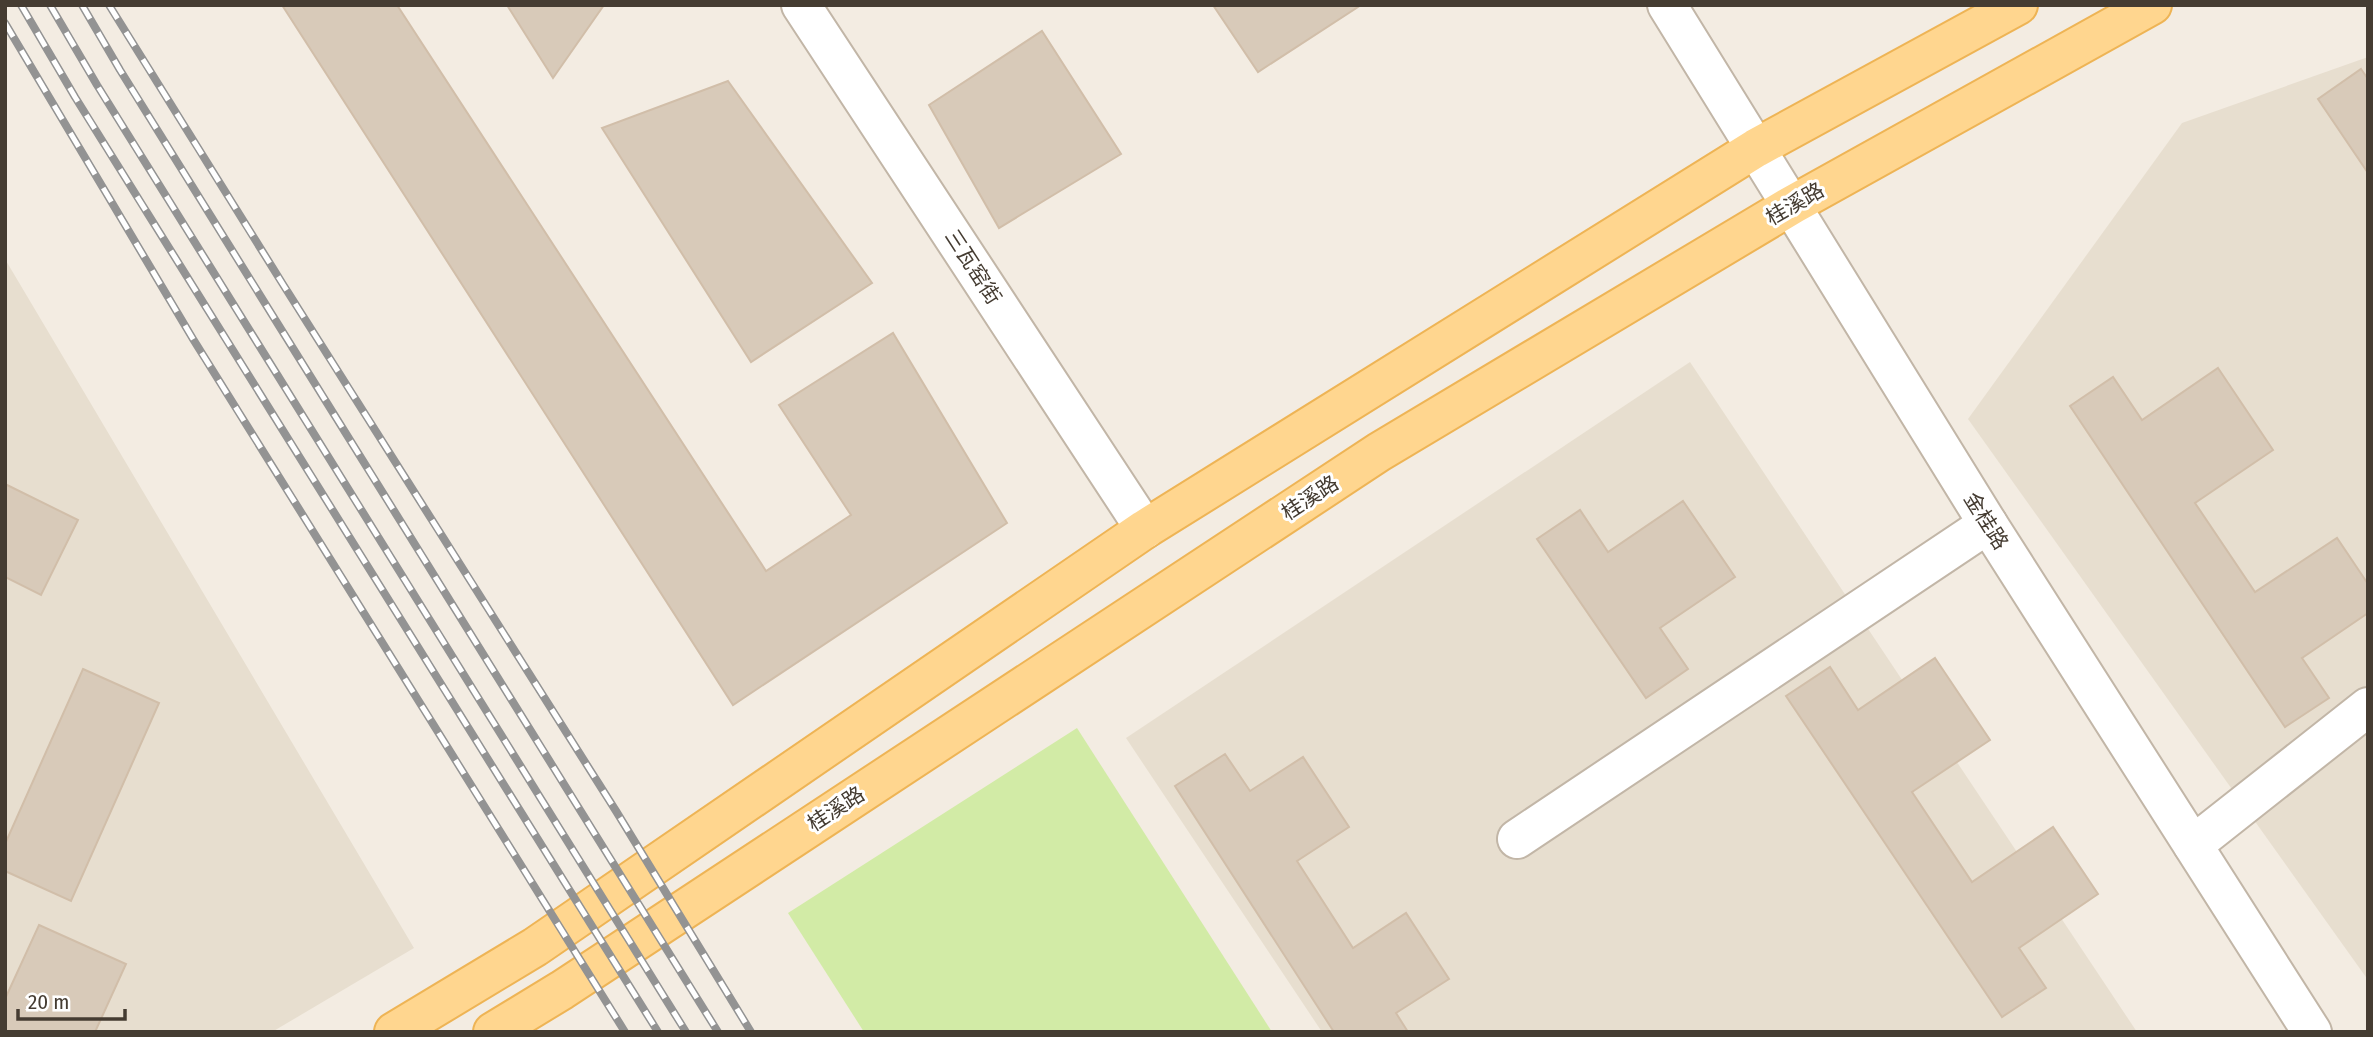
<svg xmlns="http://www.w3.org/2000/svg" width="2373" height="1037" viewBox="0 0 2373 1037" font-family="'Fira Sans Condensed','Noto Sans SC',sans-serif">
<style>
.residential{fill:#e7decf}
.green{fill:#d2eba6}
.building{fill:#d8cab9;stroke:#d1bea9;stroke-width:2}
.lines{fill:none;stroke-linecap:round;stroke-linejoin:round}
.minor-casing{stroke:#c2b6a7;stroke-width:42}
.major-casing{stroke:#eeb455;stroke-width:42}
.minor{stroke:#fff;stroke-width:38}
.major{stroke:#ffd68f;stroke-width:38}
.rail-casing{stroke:#939393;stroke-width:8}
.rail{stroke:#fff;stroke-width:5;stroke-dasharray:16;stroke-linecap:butt}
.labels{text-anchor:middle;stroke-width:6;stroke-linejoin:round;paint-order:stroke}
.street-label{font-size:21px;fill:#453c32;stroke:#fff}
</style>
<rect width="100%" height="100%" fill="#f3ece2"/>
<g class="residential">
<path d="M2368,57V980L1968,419L2182,123Z"/>
<path d="M5,259L414,948L272,1032H5Z"/>
<path d="M1690,362L2137,1032H1322L1126,738Z"/>
</g>
<path class="green" d="M1077,728L1272,1032H864L788,913Z"/>
<g class="building">
<path d="M282,5H397L766,571L851,515L779,405L893,333L1007,523L733,705Z"/>
<path d="M507,5H604L553,78Z"/>
<path d="M1213,5H1361L1258,72Z"/>
<path d="M1042,31L1121,154L999,228L929,105Z"/>
<path d="M2361,69L2368,79V173L2318,99Z"/>
<path d="M728,81L872,283L751,362L602,128Z"/>
<path d="M2218,368L2273,450L2195,503L2255,592L2337,538L2368,584V613L2302,658L2329,698L2285,727L2070,406L2113,377L2142,420Z"/>
<path d="M5,484L78,520L41,595L5,577Z"/>
<path d="M1683,501L1735,577L1660,628L1688,669L1646,698L1537,539L1580,510L1608,552Z"/>
<path d="M1935,658L1990,740L1912,792L1972,882L2053,827L2098,894L2019,948L2046,988L2002,1017L1786,696L1830,667L1858,710Z"/>
<path d="M83,669L159,703L71,901L5,871V844Z"/>
<path d="M1225,754L1250,791L1303,757L1349,827L1297,861L1353,948L1406,913L1449,979L1396,1013L1408,1032H1334L1175,786Z"/>
<path d="M39,925L126,964L95,1032H5V999Z"/>
</g>
<g class="lines">
<g class="minor-casing">
<g id="minor">
<path d="M801,5L1145,529"/>
<path d="M1667,5L1988,524L2312,1032"/>
<path d="M1517,839L1988,524"/>
<path d="M2193,845L2368,707"/>
</g>
</g>
<g class="major-casing">
<g id="major">
<path d="M394,1032L535,947L1145,529L1756,148L2018,5"/>
<path d="M493,1032L562,990L1379,452L1792,205L2152,5"/>
</g>
</g>
<use href="#minor" class="minor"/>
<use href="#major" class="major"/>
<g class="rail-casing">
<g id="rail">
<path d="M21,5L75,97L658,1032"/>
<path d="M50,5L97,85L686,1032"/>
<path d="M82,5L120,70L718,1032"/>
<path d="M109,5L284,286L616,811L751,1032"/>
<path d="M5,23L193,339L625,1032"/>
</g>
</g>
<use href="#rail" class="rail"/>
</g>
<g class="labels">
<g class="street-label">
<text transform="translate(1795 204) rotate(-30)" y="7">桂溪路</text>
<text transform="translate(973 267) rotate(57)" y="7">三瓦窑街</text>
<text transform="translate(1310 498) rotate(-33)" y="7">桂溪路</text>
<text transform="translate(1986 521) rotate(58)" y="7">金桂路</text>
<text transform="translate(836 809) rotate(-33)" y="7">桂溪路</text>
</g>
</g>
<rect width="2373" height="1037" fill="none" stroke="#453c32" stroke-width="14"/>
<path d="M18 1009v10h107v-10" fill="none" stroke="#453c32" stroke-width="3.5"/>
<text x="28" y="1009" font-size="21" fill="#453c32" stroke="#ffffff" stroke-width="5" paint-order="stroke">20 m</text>
</svg>
